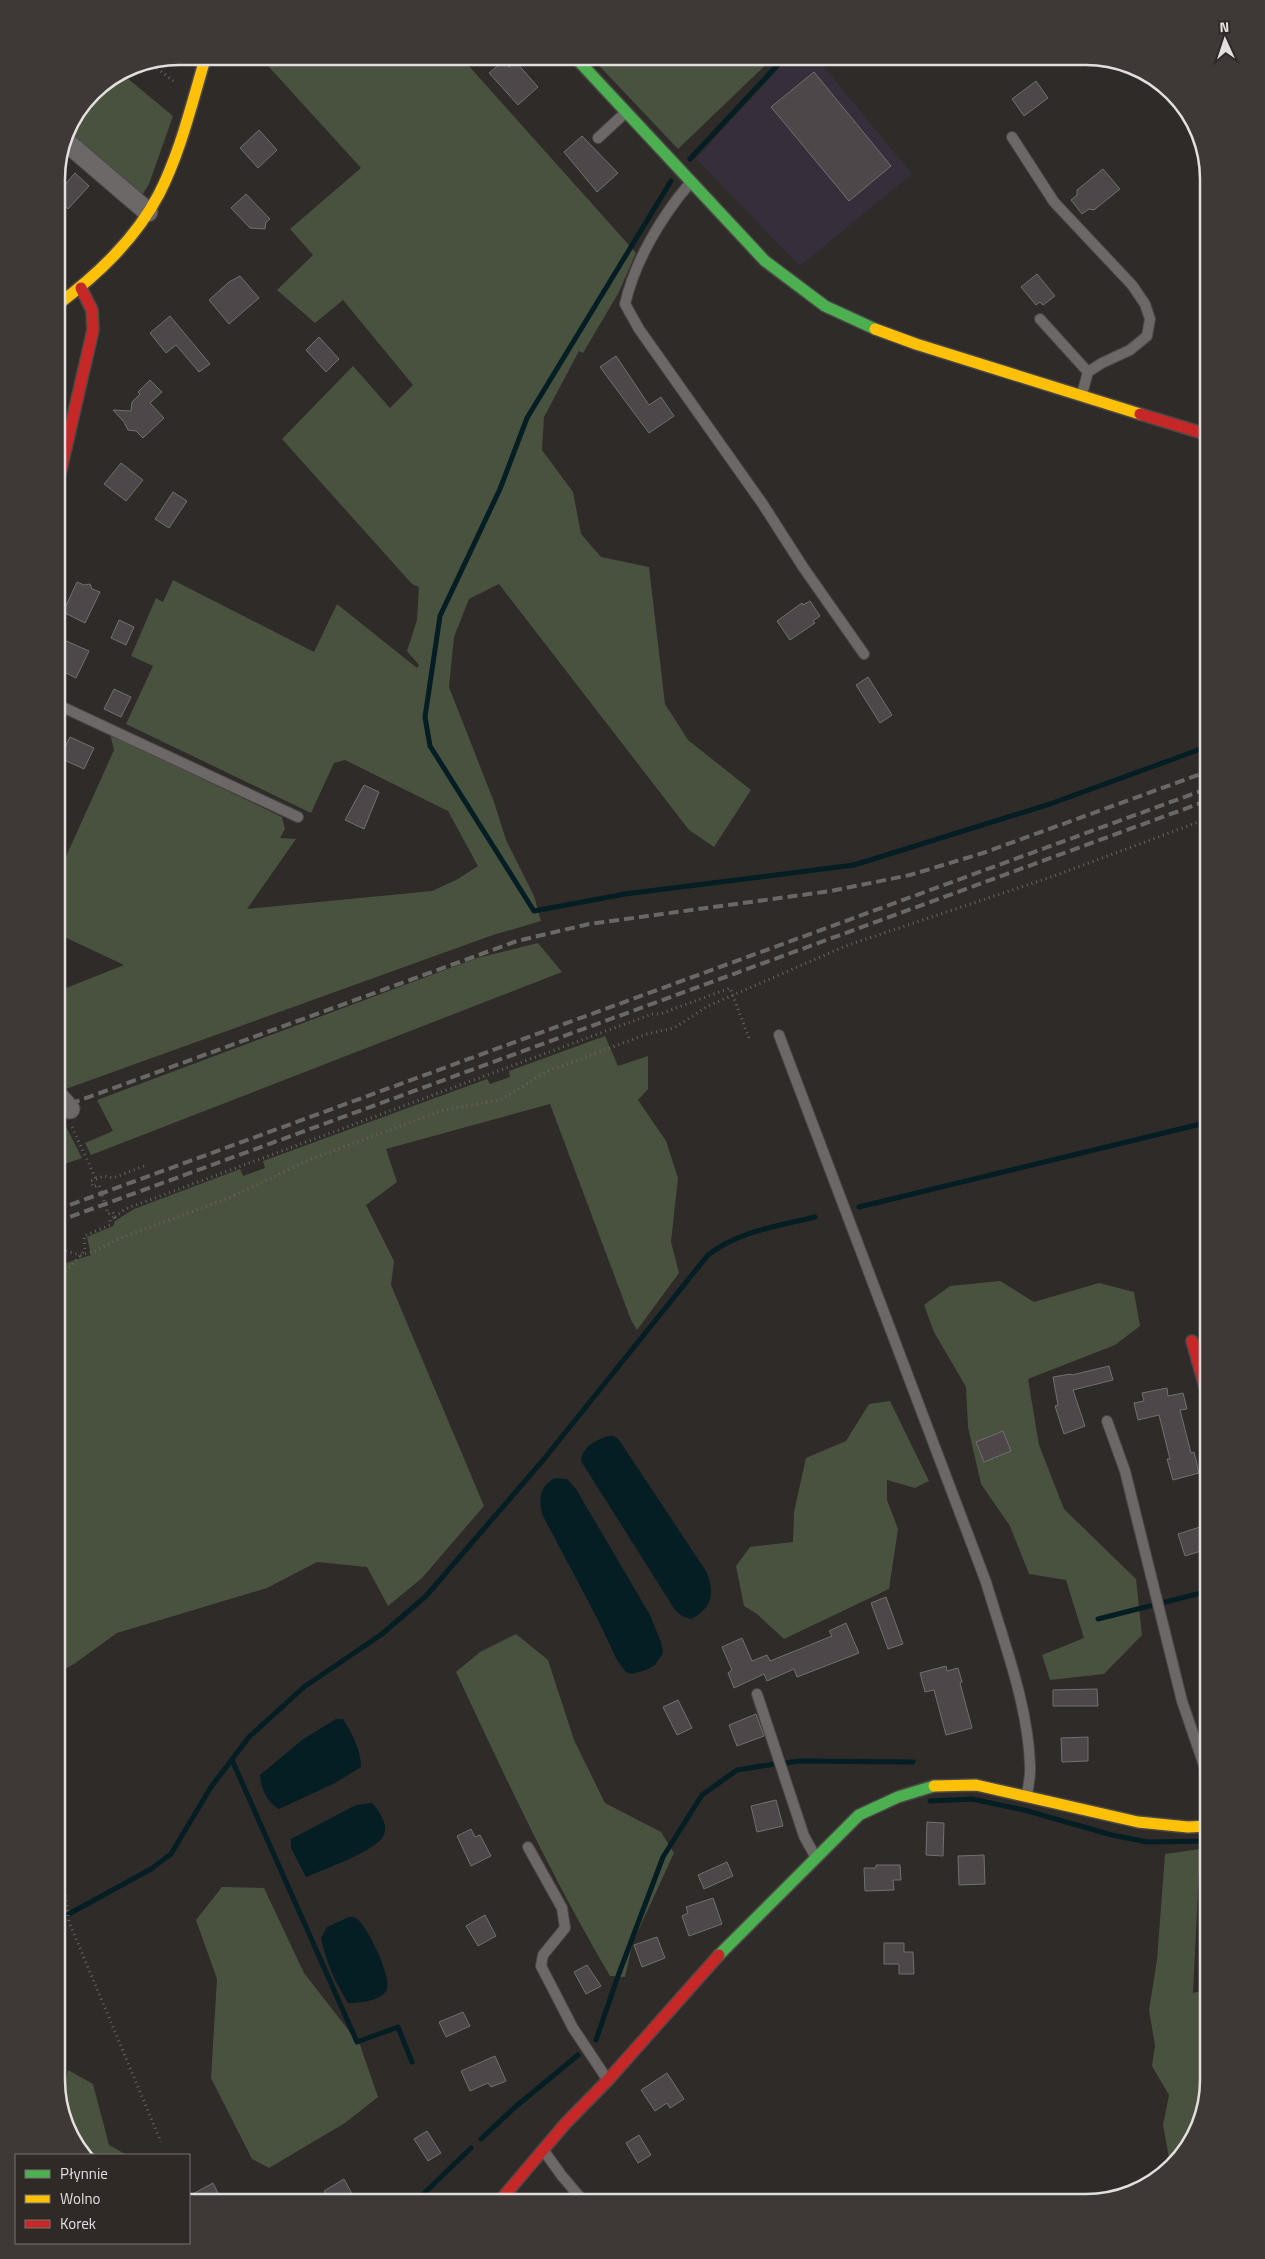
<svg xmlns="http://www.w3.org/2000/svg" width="1265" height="2259" viewBox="0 0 1265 2259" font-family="'Titillium Web',sans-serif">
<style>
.commercial{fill:#372e3b}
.green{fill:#49523f}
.water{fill:#041e24}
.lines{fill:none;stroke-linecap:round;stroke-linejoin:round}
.stream{stroke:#041e24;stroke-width:5}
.building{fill:#4e474a;stroke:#726f6f}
.lane-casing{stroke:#4b4847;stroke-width:12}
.street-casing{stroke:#4b4847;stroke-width:21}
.fast-casing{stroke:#4b4847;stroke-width:14}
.slow-casing{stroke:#4b4847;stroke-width:14}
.jam-casing{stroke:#4b4847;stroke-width:14}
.path{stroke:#666464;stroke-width:3;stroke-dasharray:1 4;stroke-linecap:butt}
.lane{stroke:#6b6867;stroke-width:10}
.street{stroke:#6b6867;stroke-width:19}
.fast{stroke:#4caf50;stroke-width:11}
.slow{stroke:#ffc107;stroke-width:11}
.jam{stroke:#c62828;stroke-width:11}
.rail{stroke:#6a6867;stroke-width:4;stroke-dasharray:10 5;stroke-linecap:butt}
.rim{fill:none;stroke:#e3dfde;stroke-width:2.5}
</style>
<rect width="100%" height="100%" fill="#2e2b29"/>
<path class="commercial" d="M790,56H815L912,174L800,266L696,159Z"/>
<g class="green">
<path d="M259,56H460L636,253L619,292L583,353L579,351L544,417L542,450L573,492L581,534L601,557L649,567L665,704L688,740L751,790L714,847L689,830L499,584L469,599L454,637L449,687L494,802L506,840L534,896L541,921L493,935L63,1090L56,1079V992L124,965L56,933V857L64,861L114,750L110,734L282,817L285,829L280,838L296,839L247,909L432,891L458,879L478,866L448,811L345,760L334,763L311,813L126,724L153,666L131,656L156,598L163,602L173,580L314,652L337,604L417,668L419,665L407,651L417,620L419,587L412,584L282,439L353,366L390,408L413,385L343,300L315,323L277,290L313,255L290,229L361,168Z"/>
<path d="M590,56H775L678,149Z"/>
<path d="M121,73L173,116L149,184L141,197L66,132L92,92Z"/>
<path d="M538,943L562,972L91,1155L85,1143L113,1131L97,1100L477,958Z"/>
<path d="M605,1036L618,1066L648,1056V1089L638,1100L666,1141L678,1178L671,1242L679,1273L637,1330L631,1320L550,1104L386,1149L397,1182L366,1205L394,1261L391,1285L484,1506L422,1578L388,1606L367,1567L317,1562L267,1588L117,1633L74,1664L56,1674V1266L91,1255L87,1237L113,1226L115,1221L134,1209L240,1169L243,1176L265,1168L263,1161L487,1079L490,1084L510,1077L509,1071Z"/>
<path d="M61,1117L82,1158L56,1167V1118Z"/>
<path d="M1000,1281L1034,1302L1099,1283L1134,1292L1140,1326L1115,1345L1028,1379L1039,1445L1064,1509L1136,1579L1142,1635L1104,1674L1050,1680L1042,1655L1084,1638L1066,1580L1029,1574L1010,1526L981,1484L968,1427L966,1387L934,1332L924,1305L950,1286Z"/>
<path d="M890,1401L929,1481L915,1488L887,1480V1500L898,1529L889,1589L784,1639L757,1614L744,1606L736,1566L750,1547L793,1542L794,1512L806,1458L846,1441L869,1404Z"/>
<path d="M516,1634L548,1660L574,1740L605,1803L661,1832L674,1853L633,1942L625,1977L610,1976C552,1878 504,1775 456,1672L480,1652Z"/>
<path d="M1200,1849L1193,1993L1209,1989V2081L1188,2148L1167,2166L1169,2158L1163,2125L1169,2095L1152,2066L1155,2046L1149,2010L1157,1960L1165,1854Z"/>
<path d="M222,1887L264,1888L304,1973L360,2045L378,2097L345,2123L269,2168L252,2159L211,2078L217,1979L196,1920Z"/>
<path d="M68,2070L93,2084L109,2145L127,2155H88L66,2128L61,2102Z"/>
</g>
<g class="water">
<path d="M608,1436H614L619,1440L706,1571C715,1592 713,1608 691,1619L682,1616L675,1610L581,1461C582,1447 596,1440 608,1436Z"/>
<path d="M555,1478L567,1479L576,1489L650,1615L661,1642L663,1653L655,1665L646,1670L632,1674L626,1672L617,1660L597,1618L542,1514C539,1498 539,1487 555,1478Z"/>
<path d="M336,1719H343C352,1733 361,1750 361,1767L335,1783L279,1809C267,1803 261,1788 260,1775L302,1740Z"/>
<path d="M372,1803C379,1811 391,1827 382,1838C371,1853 324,1869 306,1877L291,1848V1839L356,1805Z"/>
<path d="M349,1917C351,1917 354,1917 356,1918C367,1925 392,1977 387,1989C383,2001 358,2003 348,2003C335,1982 326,1962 321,1938L327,1927Z"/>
</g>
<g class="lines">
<g class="stream">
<path d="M690,159L786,56"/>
<path d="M671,181L527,418L500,489L440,616L425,717L430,746L534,911L625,894L854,865L1050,804L1209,746"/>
<path d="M859,1207L1209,1122"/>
<path d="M1098,1619L1209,1591"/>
<path d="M232,1760L357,2042L398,2027L412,2062"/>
<path d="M785,1763L799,1761L913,1762"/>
<path d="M930,1801L972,1799L1024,1810L1112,1835L1147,1842L1209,1841"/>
<path d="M56,1921L151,1869L171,1854L211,1787L249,1737L304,1687L382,1634L426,1596L544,1459L708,1255C739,1231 778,1226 815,1217"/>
<path d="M596,2040L618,1976L663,1857L702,1795L737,1770L774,1764"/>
<path d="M481,2139L514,2108L578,2055"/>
<path d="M414,2203L471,2148"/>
</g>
</g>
<g class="building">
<path d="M503,61L509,67L516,62L538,87L518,105L489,73Z"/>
<path d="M814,72L891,166L849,201L771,107Z"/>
<path d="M1036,81L1048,98L1024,116L1012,99Z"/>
<path d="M259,130L277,150L258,168L240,148Z"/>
<path d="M582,136L618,173L597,192L564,152Z"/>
<path d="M1103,169L1120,189L1094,210L1089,209L1082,214L1071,200L1077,195V190Z"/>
<path d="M75,173L89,186L68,209L56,199V195Z"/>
<path d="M246,194L270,219L266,222L265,229L250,228L231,208Z"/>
<path d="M1037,274L1055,296L1043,305L1040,302L1036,305L1021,287Z"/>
<path d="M240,276L259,298L229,324L209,300L229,282Z"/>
<path d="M170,316L210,364L199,372L176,345L166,353L150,333Z"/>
<path d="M319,337L339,359L326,372L306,350Z"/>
<path d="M616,356L649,405L661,397L674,416L649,433L600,367Z"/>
<path d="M150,380L162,392L150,403L164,418L143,438L136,431L128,430L124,422L113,410L131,411L132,402L140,394L138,392Z"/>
<path d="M121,463L143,480L126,501L104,484Z"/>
<path d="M173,492L187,501L169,528L155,519Z"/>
<path d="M77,582L84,585L90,584L92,589L100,592L85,623L63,612Z"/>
<path d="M810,601L820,616L813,621L815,623L790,640L777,621L802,603L803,605Z"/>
<path d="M119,620L134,627L126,645L111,638Z"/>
<path d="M64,640L89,651L76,678L56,668V656Z"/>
<path d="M868,677L892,715L880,723L856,685Z"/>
<path d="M114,689L131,697L121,717L104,709Z"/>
<path d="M70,737L94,748L84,769L60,758Z"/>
<path d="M364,785L379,792L364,829L345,820Z"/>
<path d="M1109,1366L1113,1380L1073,1390L1085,1426L1064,1434L1055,1406L1058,1405L1053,1377L1071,1374L1072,1375Z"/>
<path d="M1167,1388L1168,1396L1183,1393L1187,1409L1180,1410L1191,1453L1194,1452L1199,1473L1173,1480L1167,1459H1170L1159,1415L1138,1420L1134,1403L1144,1401L1142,1393Z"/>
<path d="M1003,1431L1011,1451L984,1462L976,1442Z"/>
<path d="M1209,1524V1545L1200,1548L1201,1551L1185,1556L1178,1534Z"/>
<path d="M886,1597L903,1644L888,1649L871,1603Z"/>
<path d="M846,1623L859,1653L797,1677L794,1669L767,1681L764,1674L734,1688L728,1673L732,1670L722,1647L742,1638L752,1661L767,1655L770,1661L832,1636L829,1631Z"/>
<path d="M946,1666L947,1671L958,1668L962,1682L960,1683L972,1728L946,1735L934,1690L925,1692L920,1673Z"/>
<path d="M1097,1689L1098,1706H1053V1690Z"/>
<path d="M678,1700L692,1728L677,1735L663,1707Z"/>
<path d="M756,1714L764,1736L737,1746L729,1725Z"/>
<path d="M1088,1737V1761L1062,1762L1061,1738Z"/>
<path d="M776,1800L783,1826L757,1832L751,1806Z"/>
<path d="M927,1822L944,1823L943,1856L926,1855Z"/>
<path d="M471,1829L475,1837L480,1835L491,1856L471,1866L457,1836Z"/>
<path d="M984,1855L985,1884L959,1885L958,1856Z"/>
<path d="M727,1862L733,1876L704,1889L698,1875Z"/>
<path d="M876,1865H900L901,1880H893L894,1890L865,1891L864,1868H876Z"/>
<path d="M713,1898L722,1924L689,1936L682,1916L688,1913L686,1907Z"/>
<path d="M485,1915L496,1936L478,1946L466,1926Z"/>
<path d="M657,1937L665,1958L642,1967L634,1945Z"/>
<path d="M884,1943H904V1952H913L914,1974H899V1964H884Z"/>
<path d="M587,1965L601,1986L586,1994L574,1972Z"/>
<path d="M463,2012L470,2026L446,2037L439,2022Z"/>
<path d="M495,2056L506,2081L491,2087L488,2083L470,2091L461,2071Z"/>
<path d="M667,2073L684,2099L670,2108L667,2103L655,2111L641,2090Z"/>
<path d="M427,2131L441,2153L428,2161L414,2139Z"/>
<path d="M639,2135L651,2155L638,2163L626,2143Z"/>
<path d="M344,2179L357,2203H330L324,2191Z"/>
<path d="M213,2183L223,2203H189V2196Z"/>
</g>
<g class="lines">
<g class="lane-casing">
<g id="lane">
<path d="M1012,137L1054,202L1132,285L1145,304L1150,319L1147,336L1130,350L1102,363L1088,372L1082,394"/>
<path d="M598,138L625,113"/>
<path d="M690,183C661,217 635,261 625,304L639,329L762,503L803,567L864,654"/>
<path d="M1040,319L1088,372"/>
<path d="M56,704L298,817"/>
<path d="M779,1035L986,1582C1003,1640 1028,1704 1030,1765C1031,1775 1028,1786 1027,1796"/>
<path d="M1107,1421L1125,1471L1182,1701L1209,1780"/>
<path d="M757,1694L804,1836L815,1856"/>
<path d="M528,1847L562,1908L565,1928L543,1955L541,1966L573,2028L607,2079"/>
<path d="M544,2151L562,2176L585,2203"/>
</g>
</g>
<g class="street-casing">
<g id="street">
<path d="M64,140L148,212"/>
<path d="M56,1093L70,1109"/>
</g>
</g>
<g class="fast-casing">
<g id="fast">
<path d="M574,56L765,261L825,306L875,329"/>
<path d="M719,1955L859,1815L898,1797L934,1786"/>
</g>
</g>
<g class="slow-casing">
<g id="slow">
<path d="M56,306C97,275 135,240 159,194C181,151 192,102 206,56"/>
<path d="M875,329L916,344L1140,414"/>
<path d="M934,1786L976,1785L1138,1822L1188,1827L1209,1826"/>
</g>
</g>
<g class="jam-casing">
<g id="jam">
<path d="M1140,414L1209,435"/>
<path d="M56,491L93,330L92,310L81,288"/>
<path d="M1192,1341L1209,1400"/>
<path d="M498,2203L565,2124L608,2080L719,1955"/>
</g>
</g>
<g class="path">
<path d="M149,62L176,83"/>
<path d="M72,1127L96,1179"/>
<path d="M144,1166L113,1178L104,1176L91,1181L93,1187L99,1185L108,1214L113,1212L115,1217L125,1209L652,1014H660L730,988L750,1041"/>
<path d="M56,1249L81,1255L95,1251L123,1237L229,1198L311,1159L444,1110L500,1100L546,1072L647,1034L674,1028L708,1006L848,945L1054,876L1209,818"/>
<path d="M56,1283L85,1250L84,1236L110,1225V1219L115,1217"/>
<path d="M56,1826L69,1922L161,2142"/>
</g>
<use href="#lane" class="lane"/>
<use href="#street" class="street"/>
<use href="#fast" class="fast"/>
<use href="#slow" class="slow"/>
<use href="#jam" class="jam"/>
<g class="rail">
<path d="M56,1109L517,941L589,924L831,891L910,875L983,853L1209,771"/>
<path d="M56,1210L1209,788"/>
<path d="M56,1222L1209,800"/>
</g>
</g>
<path d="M0 0H1265V2259H0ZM179 65H1086A114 114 0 0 1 1200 179V2080A114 114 0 0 1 1086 2194H179A114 114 0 0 1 65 2080V179A114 114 0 0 1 179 65Z" fill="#3e3836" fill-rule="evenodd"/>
<path class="rim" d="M179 65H1086A114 114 0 0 1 1200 179V2080A114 114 0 0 1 1086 2194H179A114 114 0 0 1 65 2080V179A114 114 0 0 1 179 65Z"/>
<rect x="15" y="2154" width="175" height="90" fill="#302a27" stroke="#787270"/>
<rect x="25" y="2170" width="25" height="8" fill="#4caf50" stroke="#787270"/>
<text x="60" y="2179" font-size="15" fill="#e3dfde">Płynnie</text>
<rect x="25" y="2195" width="25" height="8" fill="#ffc107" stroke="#787270"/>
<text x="60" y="2204" font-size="15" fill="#e3dfde">Wolno</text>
<rect x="25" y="2220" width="25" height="8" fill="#c62828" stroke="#787270"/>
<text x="60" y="2229" font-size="15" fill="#e3dfde">Korek</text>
<g transform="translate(1225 40) rotate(357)" stroke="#302a27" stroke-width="4" paint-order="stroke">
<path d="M0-4L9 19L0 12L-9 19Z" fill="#e3dfde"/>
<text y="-8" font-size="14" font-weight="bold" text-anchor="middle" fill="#e3dfde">N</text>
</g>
</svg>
